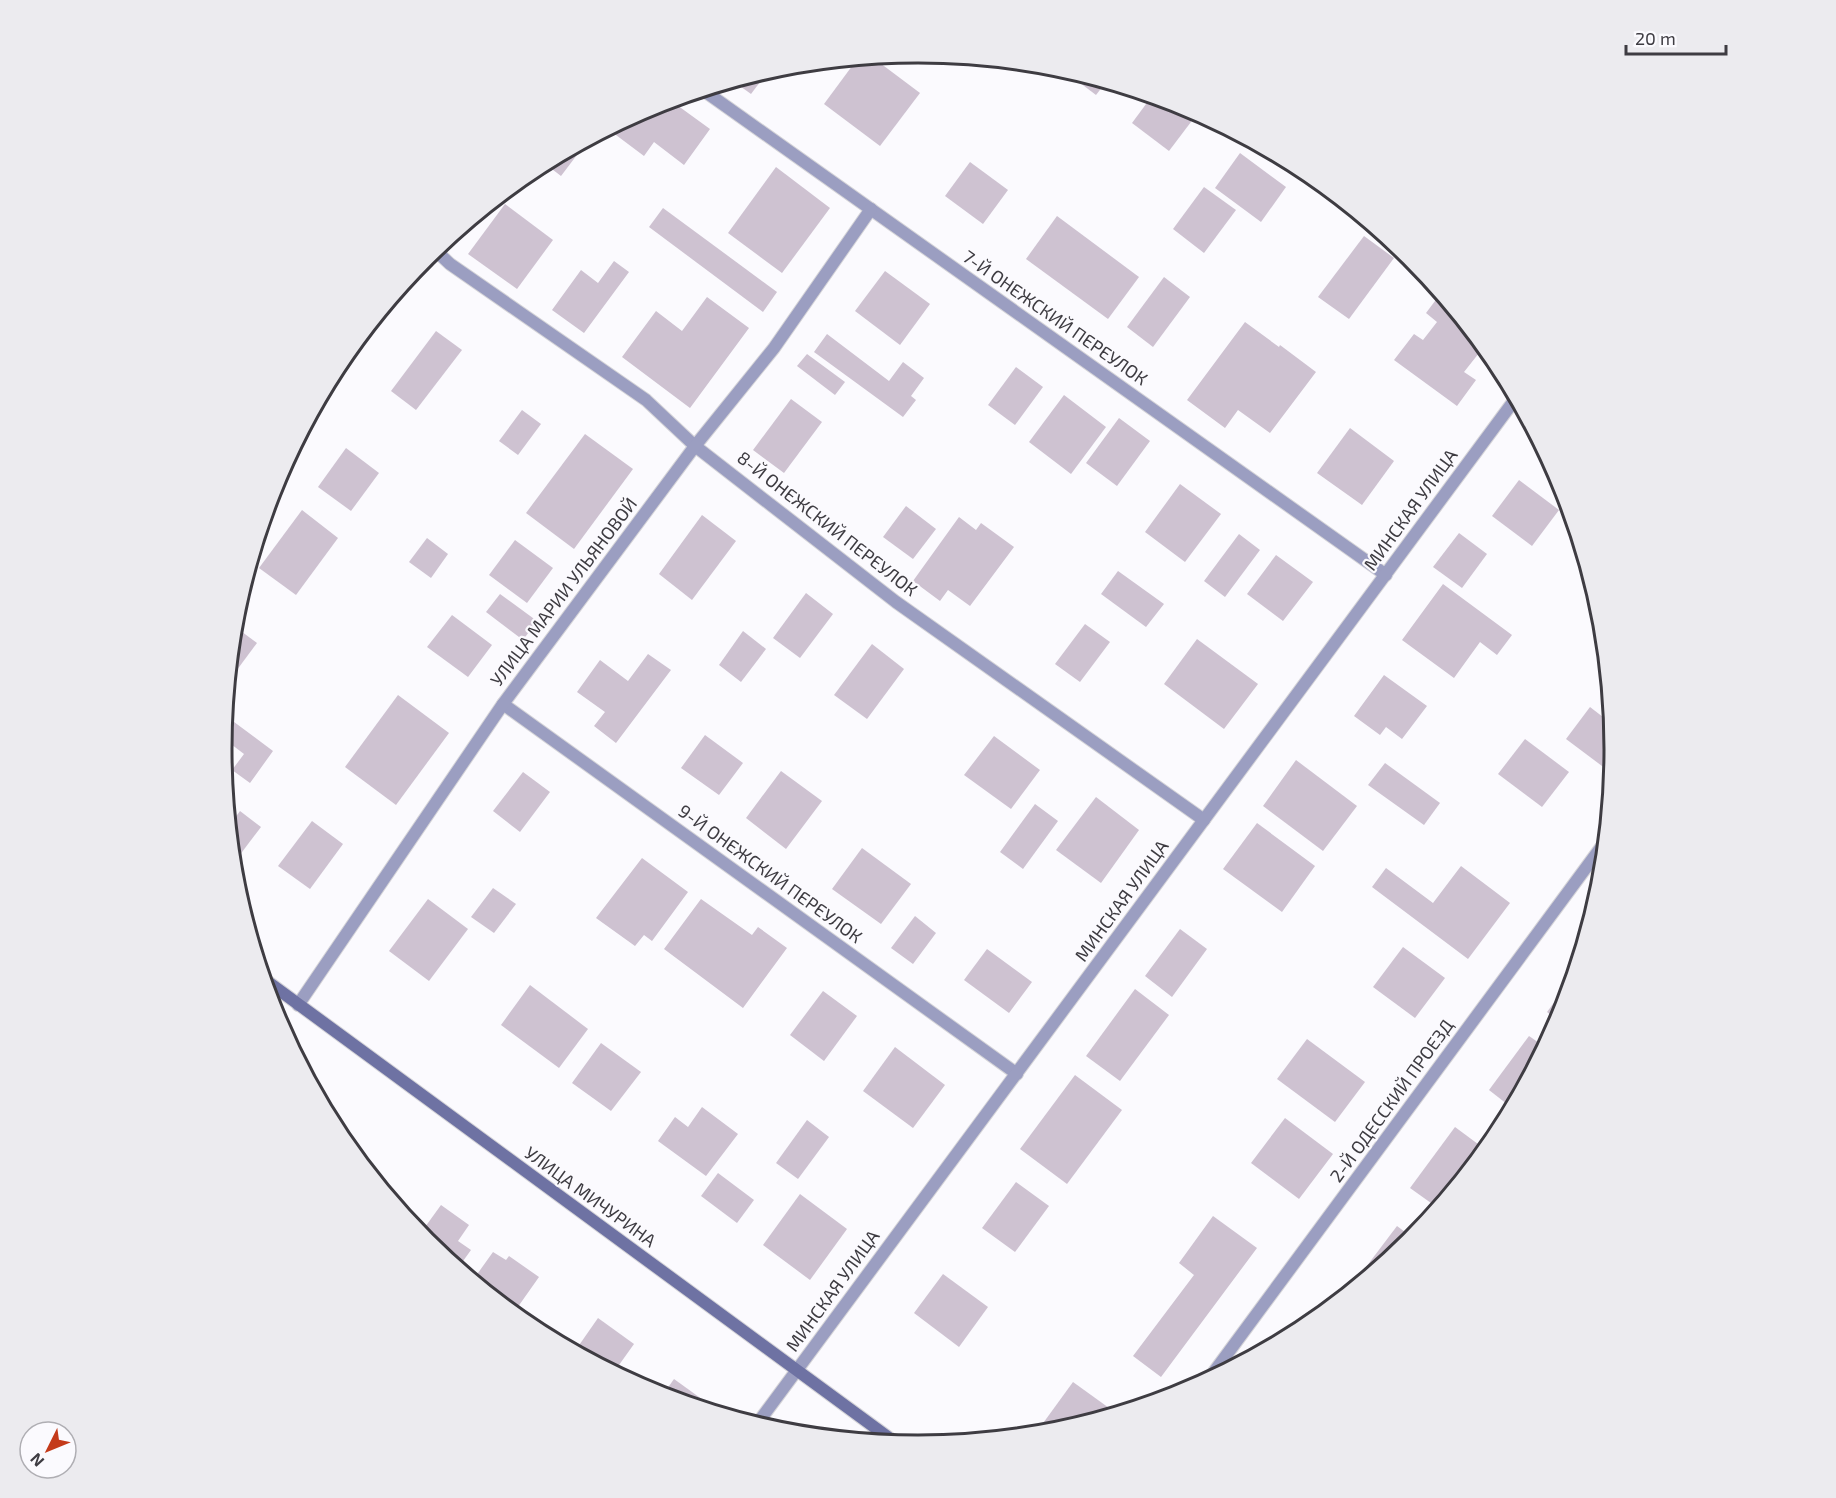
<svg xmlns="http://www.w3.org/2000/svg" width="1836" height="1498" viewBox="0 0 1836 1498" font-family="'Exo 2',sans-serif">
<style>
.building{fill:#cec2d1}
.lines{fill:none;stroke-linecap:round;stroke-linejoin:round}
.street-casing{stroke:#d5d4d8;stroke-width:14}
.secondary-casing{stroke:#d5d4d8;stroke-width:14}
.street{stroke:#9b9ec1;stroke-width:12}
.secondary{stroke:#6e72a3;stroke-width:12}
.labels{text-anchor:middle;stroke-width:4.5;stroke-linejoin:round;paint-order:stroke}
.street-label{font-size:18px;fill:#3e3c42;stroke:#fbfafe}
.rim{fill:none;stroke:#3e3c42;stroke-width:3}
</style>
<rect width="100%" height="100%" fill="#fbfafe"/>
<g class="building">
<path d="M872,57L920,93L880,146L824,104L858,58Z"/>
<path d="M1059,67L1106,82L1096,95Z"/>
<path d="M769,70L751,94L733,81Z"/>
<path d="M1152,96L1185,106L1197,114L1169,151L1132,123Z"/>
<path d="M670,100L710,129L684,165L654,142L644,156L608,129L652,105Z"/>
<path d="M589,139L561,176L544,163L578,145Z"/>
<path d="M1240,153L1286,187L1261,222L1215,188Z"/>
<path d="M970,162L1008,190L983,224L945,196Z"/>
<path d="M776,167L830,208L782,273L728,233Z"/>
<path d="M1204,187L1236,210L1204,253L1173,229Z"/>
<path d="M505,204L553,240L517,289L468,254Z"/>
<path d="M663,208L777,292L763,312L649,227Z"/>
<path d="M1057,216L1139,277L1108,319L1026,259Z"/>
<path d="M1364,236L1394,258L1349,319L1318,297Z"/>
<path d="M614,261L629,272L584,333L552,310L581,270L598,283Z"/>
<path d="M885,271L930,304L900,345L855,311Z"/>
<path d="M1164,277L1190,297L1153,347L1127,327Z"/>
<path d="M1441,293L1496,360L1493,364L1479,353L1464,372L1476,380L1457,406L1394,360L1414,334L1423,340L1437,322L1426,313Z"/>
<path d="M707,297L749,328L690,408L622,357L656,311L682,331Z"/>
<path d="M1245,322L1279,347L1280,345L1316,372L1270,433L1238,410L1225,428L1187,400Z"/>
<path d="M436,331L462,350L416,410L391,391Z"/>
<path d="M827,334L889,381L903,362L924,378L911,396L916,400L903,417L814,352Z"/>
<path d="M807,354L845,382L835,395L797,366Z"/>
<path d="M1016,367L1043,387L1015,425L988,405Z"/>
<path d="M1064,395L1106,427L1071,474L1029,442Z"/>
<path d="M791,399L822,422L784,473L753,450Z"/>
<path d="M522,410L541,424L518,455L499,441Z"/>
<path d="M1119,418L1150,441L1117,486L1086,463Z"/>
<path d="M1350,428L1394,461L1362,505L1317,473Z"/>
<path d="M585,434L633,469L574,549L526,513Z"/>
<path d="M346,448L379,473L351,511L318,487Z"/>
<path d="M1519,480L1559,510L1532,546L1492,516Z"/>
<path d="M1180,484L1221,514L1185,562L1145,532Z"/>
<path d="M906,506L936,529L913,559L883,537Z"/>
<path d="M302,510L338,538L296,595L259,568Z"/>
<path d="M702,515L736,541L692,600L659,574Z"/>
<path d="M959,517L976,530L981,523L1014,547L970,606L948,590L940,601L913,581Z"/>
<path d="M1459,533L1487,554L1462,588L1433,567Z"/>
<path d="M1239,534L1260,550L1225,597L1204,581Z"/>
<path d="M427,538L448,554L431,578L409,562Z"/>
<path d="M515,540L553,568L527,603L489,575Z"/>
<path d="M1276,555L1313,582L1283,621L1247,594Z"/>
<path d="M1118,571L1164,604L1146,627L1101,594Z"/>
<path d="M1443,584L1512,635L1497,655L1480,642L1454,678L1402,640Z"/>
<path d="M806,593L833,614L800,658L773,638Z"/>
<path d="M500,594L537,621L523,640L486,612Z"/>
<path d="M452,615L492,645L468,677L427,647Z"/>
<path d="M1085,624L1110,642L1080,682L1055,664Z"/>
<path d="M234,626L257,643L228,682Z"/>
<path d="M743,631L766,649L741,682L719,665Z"/>
<path d="M1197,639L1258,684L1224,729L1164,684Z"/>
<path d="M872,644L904,669L867,719L834,695Z"/>
<path d="M648,654L671,670L616,743L594,726L605,712L577,692L600,660L628,681Z"/>
<path d="M1384,675L1427,706L1402,739L1386,727L1380,735L1354,716Z"/>
<path d="M398,695L449,733L396,805L345,767Z"/>
<path d="M1590,707L1612,724L1614,749L1613,760L1606,769L1566,739Z"/>
<path d="M225,709L229,712L226,716L273,751L250,783L232,770L244,754L223,738Z"/>
<path d="M705,735L743,763L719,795L681,768Z"/>
<path d="M994,736L1040,770L1011,809L964,775Z"/>
<path d="M1525,739L1569,772L1542,807L1498,774Z"/>
<path d="M1296,760L1357,806L1323,851L1263,806Z"/>
<path d="M1385,763L1440,803L1424,825L1368,785Z"/>
<path d="M781,771L822,801L786,849L746,818Z"/>
<path d="M523,772L550,792L520,832L493,811Z"/>
<path d="M1096,797L1139,830L1101,883L1056,850Z"/>
<path d="M1035,804L1058,821L1023,869L1000,852Z"/>
<path d="M240,811L261,827L236,860L232,857L229,826Z"/>
<path d="M312,821L343,844L310,889L278,866Z"/>
<path d="M1257,823L1315,866L1282,912L1223,869Z"/>
<path d="M862,848L911,884L881,924L832,889Z"/>
<path d="M642,858L688,892L652,941L644,935L635,946L596,918Z"/>
<path d="M1461,866L1510,903L1468,959L1372,887L1386,868L1433,903Z"/>
<path d="M493,888L516,904L494,933L471,917Z"/>
<path d="M428,899L468,929L429,981L389,951Z"/>
<path d="M701,899L752,935L758,927L787,948L743,1008L664,949Z"/>
<path d="M915,916L936,933L913,964L891,948Z"/>
<path d="M1180,929L1207,949L1172,997L1145,976Z"/>
<path d="M1403,947L1445,978L1415,1018L1373,987Z"/>
<path d="M987,949L1032,982L1009,1013L964,980Z"/>
<path d="M1573,977L1561,1016L1559,1021L1547,1012Z"/>
<path d="M530,985L588,1029L559,1068L501,1025Z"/>
<path d="M1135,989L1169,1015L1120,1081L1086,1056Z"/>
<path d="M823,991L857,1016L824,1061L790,1035Z"/>
<path d="M1529,1036L1545,1047L1512,1108L1489,1090Z"/>
<path d="M1307,1039L1365,1082L1335,1122L1277,1079Z"/>
<path d="M601,1043L641,1072L611,1111L572,1083Z"/>
<path d="M895,1047L945,1085L913,1128L863,1091Z"/>
<path d="M1075,1075L1122,1110L1067,1184L1020,1149Z"/>
<path d="M702,1107L738,1134L706,1176L658,1141L675,1117L688,1127Z"/>
<path d="M1285,1118L1333,1154L1299,1199L1251,1163Z"/>
<path d="M807,1120L829,1137L798,1179L776,1163Z"/>
<path d="M1455,1127L1486,1150L1438,1208L1410,1188Z"/>
<path d="M347,1144L374,1164L368,1172L346,1145Z"/>
<path d="M718,1173L754,1200L737,1223L701,1196Z"/>
<path d="M1016,1182L1049,1206L1015,1252L982,1228Z"/>
<path d="M800,1194L847,1229L810,1280L763,1245Z"/>
<path d="M441,1205L469,1225L458,1241L471,1250L458,1268L425,1241L420,1234Z"/>
<path d="M1213,1216L1257,1248L1161,1377L1133,1356L1194,1275L1179,1263Z"/>
<path d="M1397,1226L1413,1238L1369,1276L1363,1271Z"/>
<path d="M493,1252L506,1260L509,1256L539,1277L515,1311L473,1280Z"/>
<path d="M943,1274L988,1307L959,1347L914,1313Z"/>
<path d="M1324,1305L1328,1309L1312,1322H1311Z"/>
<path d="M598,1318L634,1344L614,1372L575,1351Z"/>
<path d="M674,1379L710,1405L707,1409L662,1396Z"/>
<path d="M1073,1382L1116,1413L1050,1433L1041,1426Z"/>
</g>
<g class="lines">
<g class="street-casing">
<g id="street">
<path d="M703,90L1386,575"/>
<path d="M434,249L450,264L646,400L695,446L896,602L1204,820"/>
<path d="M503,704L1017,1074"/>
<path d="M298,1005L503,704L695,446L774,348L871,209"/>
<path d="M1208,1380L1605,842"/>
<path d="M757,1424L1516,398"/>
</g>
</g>
<g class="secondary-casing">
<path id="secondary" d="M264,979L896,1443"/>
</g>
<use href="#street" class="street"/>
<use href="#secondary" class="secondary"/>
</g>
<g class="labels">
<g class="street-label">
<text transform="translate(1055 318) rotate(35)" y="6">7-Й ОНЕЖСКИЙ ПЕРЕУЛОК</text>
<text transform="translate(1411 510) rotate(-54)" y="6">МИНСКАЯ УЛИЦА</text>
<text transform="translate(827 524) rotate(38)" y="6">8-Й ОНЕЖСКИЙ ПЕРЕУЛОК</text>
<text transform="translate(564 592) rotate(-53)" y="6">УЛИЦА МАРИИ УЛЬЯНОВОЙ</text>
<text transform="translate(770 874) rotate(36)" y="6">9-Й ОНЕЖСКИЙ ПЕРЕУЛОК</text>
<text transform="translate(1122 901) rotate(-54)" y="6">МИНСКАЯ УЛИЦА</text>
<text transform="translate(1392 1101) rotate(-54)" y="6">2-Й ОДЕССКИЙ ПРОЕЗД</text>
<text transform="translate(590 1197) rotate(36)" y="6">УЛИЦА МИЧУРИНА</text>
<text transform="translate(833 1291) rotate(-54)" y="6">МИНСКАЯ УЛИЦА</text>
</g>
</g>
<path d="M0 0H1836V1498H0ZM232 749a686 686 0 1 1 1372 0a686 686 0 1 1-1372 0Z" fill="#ecebef" fill-rule="evenodd"/>
<path class="rim" d="M232 749a686 686 0 1 1 1372 0a686 686 0 1 1-1372 0Z"/>
<g transform="translate(48 1450) rotate(227)"><circle r="28" fill="#fbfafe" stroke="#afaeb3" stroke-width="1.5"/>
<path d="M0-4.5L10 22L0 15L-10 22Z" fill="#c43a1a"/>
<text y="-9" font-size="16" font-weight="bold" text-anchor="middle" fill="#3e3c42">N</text>
</g>
<path d="M1626 45v9h100v-9" fill="none" stroke="#3e3c42" stroke-width="3"/>
<text x="1635" y="45" font-size="18" fill="#3e3c42" stroke="#fbfafe" stroke-width="4.5" paint-order="stroke">20 m</text>
</svg>
